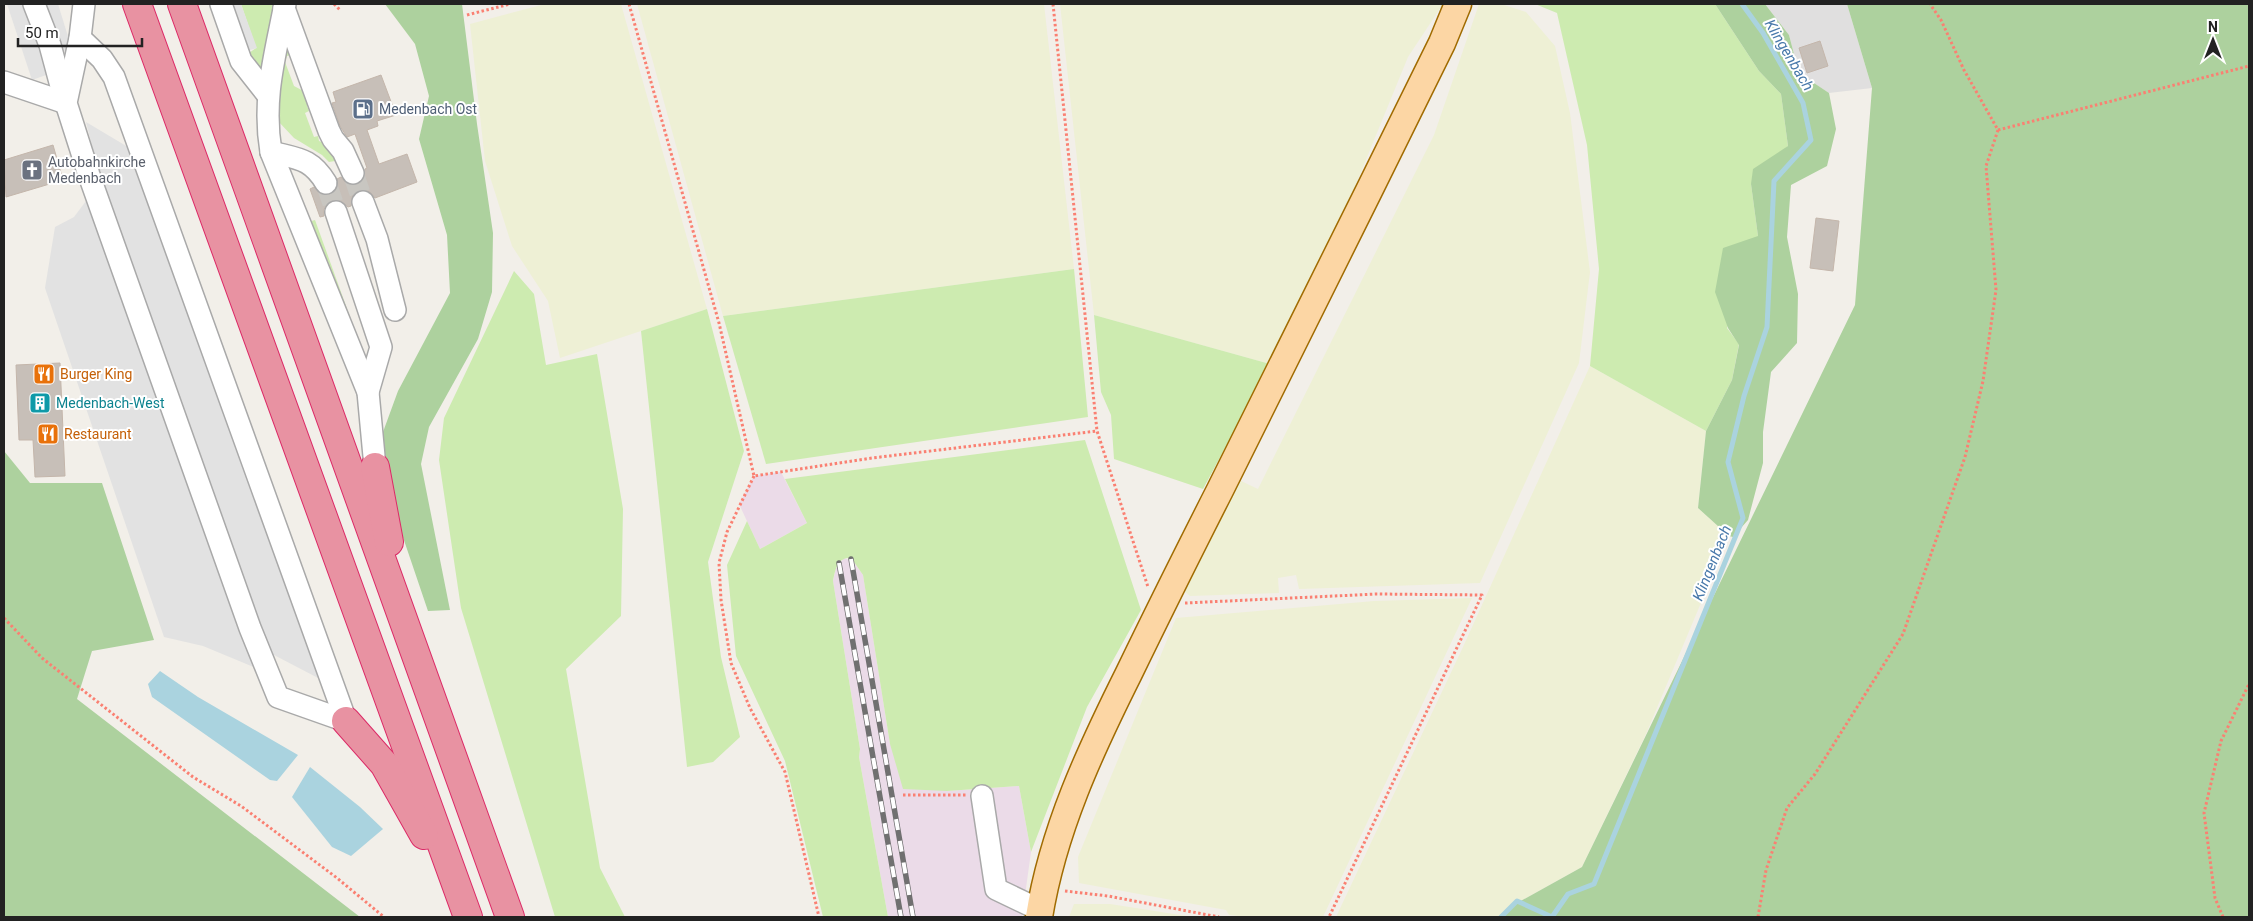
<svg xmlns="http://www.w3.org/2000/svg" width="2253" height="921" viewBox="0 0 2253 921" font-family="Roboto,sans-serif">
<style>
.residential{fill:#e0dfdf}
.industrial{fill:#ebdbe8}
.farmland{fill:#eef0d5}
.grass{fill:#cdebb0}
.forest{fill:#add19e}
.parking{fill:#e2e2e2}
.water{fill:#aad3df}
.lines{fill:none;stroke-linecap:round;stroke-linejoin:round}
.stream{stroke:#aad3df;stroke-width:5}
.building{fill:#c7bfb8;stroke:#c4b6ab}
.minor-tunnel{stroke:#c8c6c1;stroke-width:21;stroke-dasharray:21 11;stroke-linecap:butt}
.minor-casing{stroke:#a9a9a9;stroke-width:24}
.major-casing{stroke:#a06b00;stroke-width:29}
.highway-casing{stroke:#dc2a67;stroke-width:30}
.path{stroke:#fa8072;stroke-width:3;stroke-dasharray:2.5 2.5;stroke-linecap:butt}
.minor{stroke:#fff;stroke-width:21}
.major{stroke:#fcd6a4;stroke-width:26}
.highway{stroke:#e892a2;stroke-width:28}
.rail-casing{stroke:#707070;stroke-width:5.5}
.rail{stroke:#fff;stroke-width:4;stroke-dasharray:11;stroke-linecap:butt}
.labels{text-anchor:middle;stroke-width:4;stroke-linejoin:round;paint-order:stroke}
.service-label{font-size:14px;fill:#4e5e75;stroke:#fff;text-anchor:start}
.worship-label{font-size:14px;fill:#5b616d;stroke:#fff;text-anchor:start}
.food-label{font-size:14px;fill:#c56008;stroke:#fff;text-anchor:start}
.culture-label{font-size:14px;fill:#0d838f;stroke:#fff;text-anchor:start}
.water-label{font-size:15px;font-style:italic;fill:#4a7aab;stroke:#fff}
</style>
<rect width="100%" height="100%" fill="#f2efe9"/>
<path class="residential" d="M1765,4H1847L1872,88L1829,93L1799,73L1789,35Z"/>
<g class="industrial">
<path d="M781,472L807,523L760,549L739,504L754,476Z"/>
<path d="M844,558L854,562L863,575L890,744L947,791L1019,786L1031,852L1022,917H888L859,757L860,749L833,581L836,568Z"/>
</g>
<g class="farmland">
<path d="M545,4H621L707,309L560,358L548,301L512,246L485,161L470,24Z"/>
<path d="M637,4H1044L1074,269L723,316Z"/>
<path d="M1060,4H1443L1408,57L1354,189L1270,364L1094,315Z"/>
<path d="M1479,4H1501L1526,12L1555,46L1570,113L1590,272L1579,363L1480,583L1299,589L1296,575L1278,578L1279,593L1190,596L1184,591L1239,480L1258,489L1434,135Z"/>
<path d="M1590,366L1706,431L1698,508L1729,536L1646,734L1582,867L1508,908L1498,917H1336L1463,647Z"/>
<path d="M1472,598L1323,917H1246L1229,915L1226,910L1079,883L1078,857L1176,618L1374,601Z"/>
<path d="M1074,904H1110L1193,917H1069Z"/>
</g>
<g class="grass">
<path d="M241,4H279L262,73L249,53L256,48Z"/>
<path d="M1535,4H1715L1759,71L1781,94L1788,146L1751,184L1758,236L1727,328L1739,344L1732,380L1706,431L1590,366L1599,269L1587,145L1557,13Z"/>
<path d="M286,36L297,53L287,56L285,62L294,86L311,95L307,106L309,111L305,113L314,137L318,136L319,141C329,144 332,151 335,161L329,162L322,155L294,138L278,121L276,95Z"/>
<path d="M315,220L350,317L348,319L308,222Z"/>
<path d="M1074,269L1088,417L766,464L723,316Z"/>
<path d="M514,271L534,294L546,365L597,354L623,509L621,616L566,669L600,868L625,917H555L461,608L439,460L444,418Z"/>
<path d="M707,309L744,451L708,562L721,657L740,737L713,762L687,767L641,331Z"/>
<path d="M1094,315L1270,364L1203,489L1114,459L1111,415L1101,392Z"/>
<path d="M1085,440L1141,610L1087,707L1031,852L1019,786L947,791L903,789L890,744L863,575L854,562L848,558C837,559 835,571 833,581L860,749L859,757L888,917H823L785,761L736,656L727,565L747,521L760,549L807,523L785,479Z"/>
</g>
<g class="forest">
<path d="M385,4H462L477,124L493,233L492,292L478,339L429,427L421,464L450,610L428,611L389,496L383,432L398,391L450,293L447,235L419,139L429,96L415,44Z"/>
<path d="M1715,4H1765L1789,35L1799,73L1829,93L1836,129L1827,166L1791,185L1787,237L1798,294L1797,343L1771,372L1763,432V463L1748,520L1733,537L1729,536L1698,508L1706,431L1732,380L1739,345L1728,328L1715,292L1723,248L1758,236L1751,184L1753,169L1788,146L1781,94L1759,71Z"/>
<path d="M1847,4H2249V917H1498L1508,908L1582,867L1855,305L1872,88Z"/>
<path d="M4,451L30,483H102L154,640L92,651L77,699L360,917H4Z"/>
</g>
<g class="parking">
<path d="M7,4H58L70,43L49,74L32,80Z"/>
<path d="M230,4H241L257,48L247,51Z"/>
<path d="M86,122L133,150L320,679L274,655L256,668L203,646L164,637L45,288L55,227L74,217L101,181Z"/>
</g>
<g class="water">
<path d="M160,671L198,697L298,755L277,781L270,780L152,697L148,684Z"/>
<path d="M310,767L360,807L383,829L351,856L332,847L292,797Z"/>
</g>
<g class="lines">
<path class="stream" d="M1501,917L1517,901L1552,917L1568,894L1594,884L1743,518L1728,462L1744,396L1767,327L1774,181L1811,140L1803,103L1763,33L1742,4"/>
</g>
<g class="building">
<path d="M1820,41L1828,66L1807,73L1799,48Z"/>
<path d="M381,75L396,115L377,121L378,126L367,130L379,164L407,154L417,182L375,198L370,192L359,190L353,194L351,206L348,207L339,200H332L324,209V216L320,217L310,189L314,187L321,194H333L337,188V179L341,177L346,183L358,185L363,180L365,169L367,168L355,134L347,137L340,126L332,103L336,102L333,92Z"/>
<path d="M53,145L63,180L6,197L4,160Z"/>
<path d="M1816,218L1839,221L1833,271L1810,268Z"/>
<path d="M60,363L65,476L35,477L33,440H19L16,365Z"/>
</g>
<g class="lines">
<g class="minor-tunnel">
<path d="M353,173L363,202"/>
<path d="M326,183L336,212"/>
</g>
<g class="minor-casing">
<g id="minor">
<path d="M34,4L50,45L65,101"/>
<path d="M84,4L80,38L66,103L89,175L250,628L278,697L346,721"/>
<path d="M221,4L241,61L267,94"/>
<path d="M285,4C275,56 262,99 271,152L368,392L375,467"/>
<path d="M284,8L329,131L333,139L343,151L353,173"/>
<path d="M80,38L102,59L114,77L346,721"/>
<path d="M4,82L66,103"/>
<path d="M271,152C298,159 311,158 326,183"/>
<path d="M363,202L377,239L395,310"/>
<path d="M336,212L381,347L368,392"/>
<path d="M982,796L996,889L1040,910"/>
</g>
</g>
<g class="major-casing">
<path id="major" d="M1039,917C1053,830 1090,751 1129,673C1159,611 1189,551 1220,490C1295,342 1368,192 1442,43L1458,4"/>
</g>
<g class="highway-casing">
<g id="highway">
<path d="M137,4L468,917"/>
<path d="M182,4L510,917"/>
<path d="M375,467L389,542"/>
<path d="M346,721L384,764L424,835"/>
</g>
</g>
<g class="path">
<path d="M334,4L341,11"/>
<path d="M629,4L719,323L754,476L872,458L1097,431L1148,587"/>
<path d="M1053,4L1097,431"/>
<path d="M467,15L510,4"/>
<path d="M1998,130L2249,66"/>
<path d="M754,476L727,532L719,563L721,600L731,663L750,708L785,772L819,917"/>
<path d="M1185,603L1377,594L1482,595L1329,917"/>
<path d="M4,618L42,658L193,777L241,806L337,878L384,917"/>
<path d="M903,795H966"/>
<path d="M1065,891L1108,896L1219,917"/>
<path d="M1758,917L1766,870L1787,808L1815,774L1903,634L1965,457L1983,381L1996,290L1986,166L1998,130L1964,70L1941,20L1930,4"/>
<path d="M2223,917L2215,898L2204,813L2221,741L2249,684"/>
</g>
<use href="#minor" class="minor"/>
<use href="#major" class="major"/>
<use href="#highway" class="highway"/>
<g class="rail-casing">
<g id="rail">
<path d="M851,559L913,917"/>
<path d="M839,563L901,917"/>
</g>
</g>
<use href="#rail" class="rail"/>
</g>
<defs>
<g id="fuel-square" transform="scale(1.125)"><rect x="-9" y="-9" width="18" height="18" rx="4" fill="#5c6f8a" stroke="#fff"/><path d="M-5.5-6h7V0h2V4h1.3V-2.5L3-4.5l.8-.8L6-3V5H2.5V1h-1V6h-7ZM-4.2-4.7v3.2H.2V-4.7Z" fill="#fff"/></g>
<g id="church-square" transform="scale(1.125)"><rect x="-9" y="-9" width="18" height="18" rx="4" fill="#6b7280" stroke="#fff"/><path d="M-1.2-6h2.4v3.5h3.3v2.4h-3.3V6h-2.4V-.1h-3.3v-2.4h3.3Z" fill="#fff"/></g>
<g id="restaurant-square" transform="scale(1.125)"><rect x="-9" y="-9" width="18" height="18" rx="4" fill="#e8710a" stroke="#fff"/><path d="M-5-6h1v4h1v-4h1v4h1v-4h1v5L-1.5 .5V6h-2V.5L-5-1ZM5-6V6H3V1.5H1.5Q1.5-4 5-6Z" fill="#fff"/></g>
<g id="building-square" transform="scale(1.125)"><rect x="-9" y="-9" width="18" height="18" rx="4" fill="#0f9aa8" stroke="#fff"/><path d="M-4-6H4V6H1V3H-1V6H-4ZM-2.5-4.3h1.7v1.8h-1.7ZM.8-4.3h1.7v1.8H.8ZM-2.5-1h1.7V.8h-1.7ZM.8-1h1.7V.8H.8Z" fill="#fff"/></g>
</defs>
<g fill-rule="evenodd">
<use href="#fuel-square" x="363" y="109"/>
<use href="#church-square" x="32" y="170"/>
<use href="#restaurant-square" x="44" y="374"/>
<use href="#building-square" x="40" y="403"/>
<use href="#restaurant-square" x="48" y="434"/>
</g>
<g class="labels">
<g class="service-label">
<text x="379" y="114">Medenbach Ost</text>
</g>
<g class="worship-label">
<text x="48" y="167">Autobahnkirche<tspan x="48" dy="16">Medenbach</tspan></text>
</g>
<g class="food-label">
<text x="60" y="379">Burger King</text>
<text x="64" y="439">Restaurant</text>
</g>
<g class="culture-label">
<text x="56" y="408">Medenbach-West</text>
</g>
<g class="water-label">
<text transform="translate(1789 55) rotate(59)" y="5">Klingenbach</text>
<text transform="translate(1712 563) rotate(-68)" y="5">Klingenbach</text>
</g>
</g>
<rect width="2253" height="921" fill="none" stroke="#222222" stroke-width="10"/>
<g transform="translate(2213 40)" stroke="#ffffff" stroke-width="4" paint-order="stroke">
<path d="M0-4L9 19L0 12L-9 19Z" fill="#222222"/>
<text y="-8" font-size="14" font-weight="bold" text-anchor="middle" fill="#222222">N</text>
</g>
<path d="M18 38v8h124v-8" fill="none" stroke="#222222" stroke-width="2.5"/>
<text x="25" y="38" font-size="15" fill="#222222" stroke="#ffffff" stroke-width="4" paint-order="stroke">50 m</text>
</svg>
